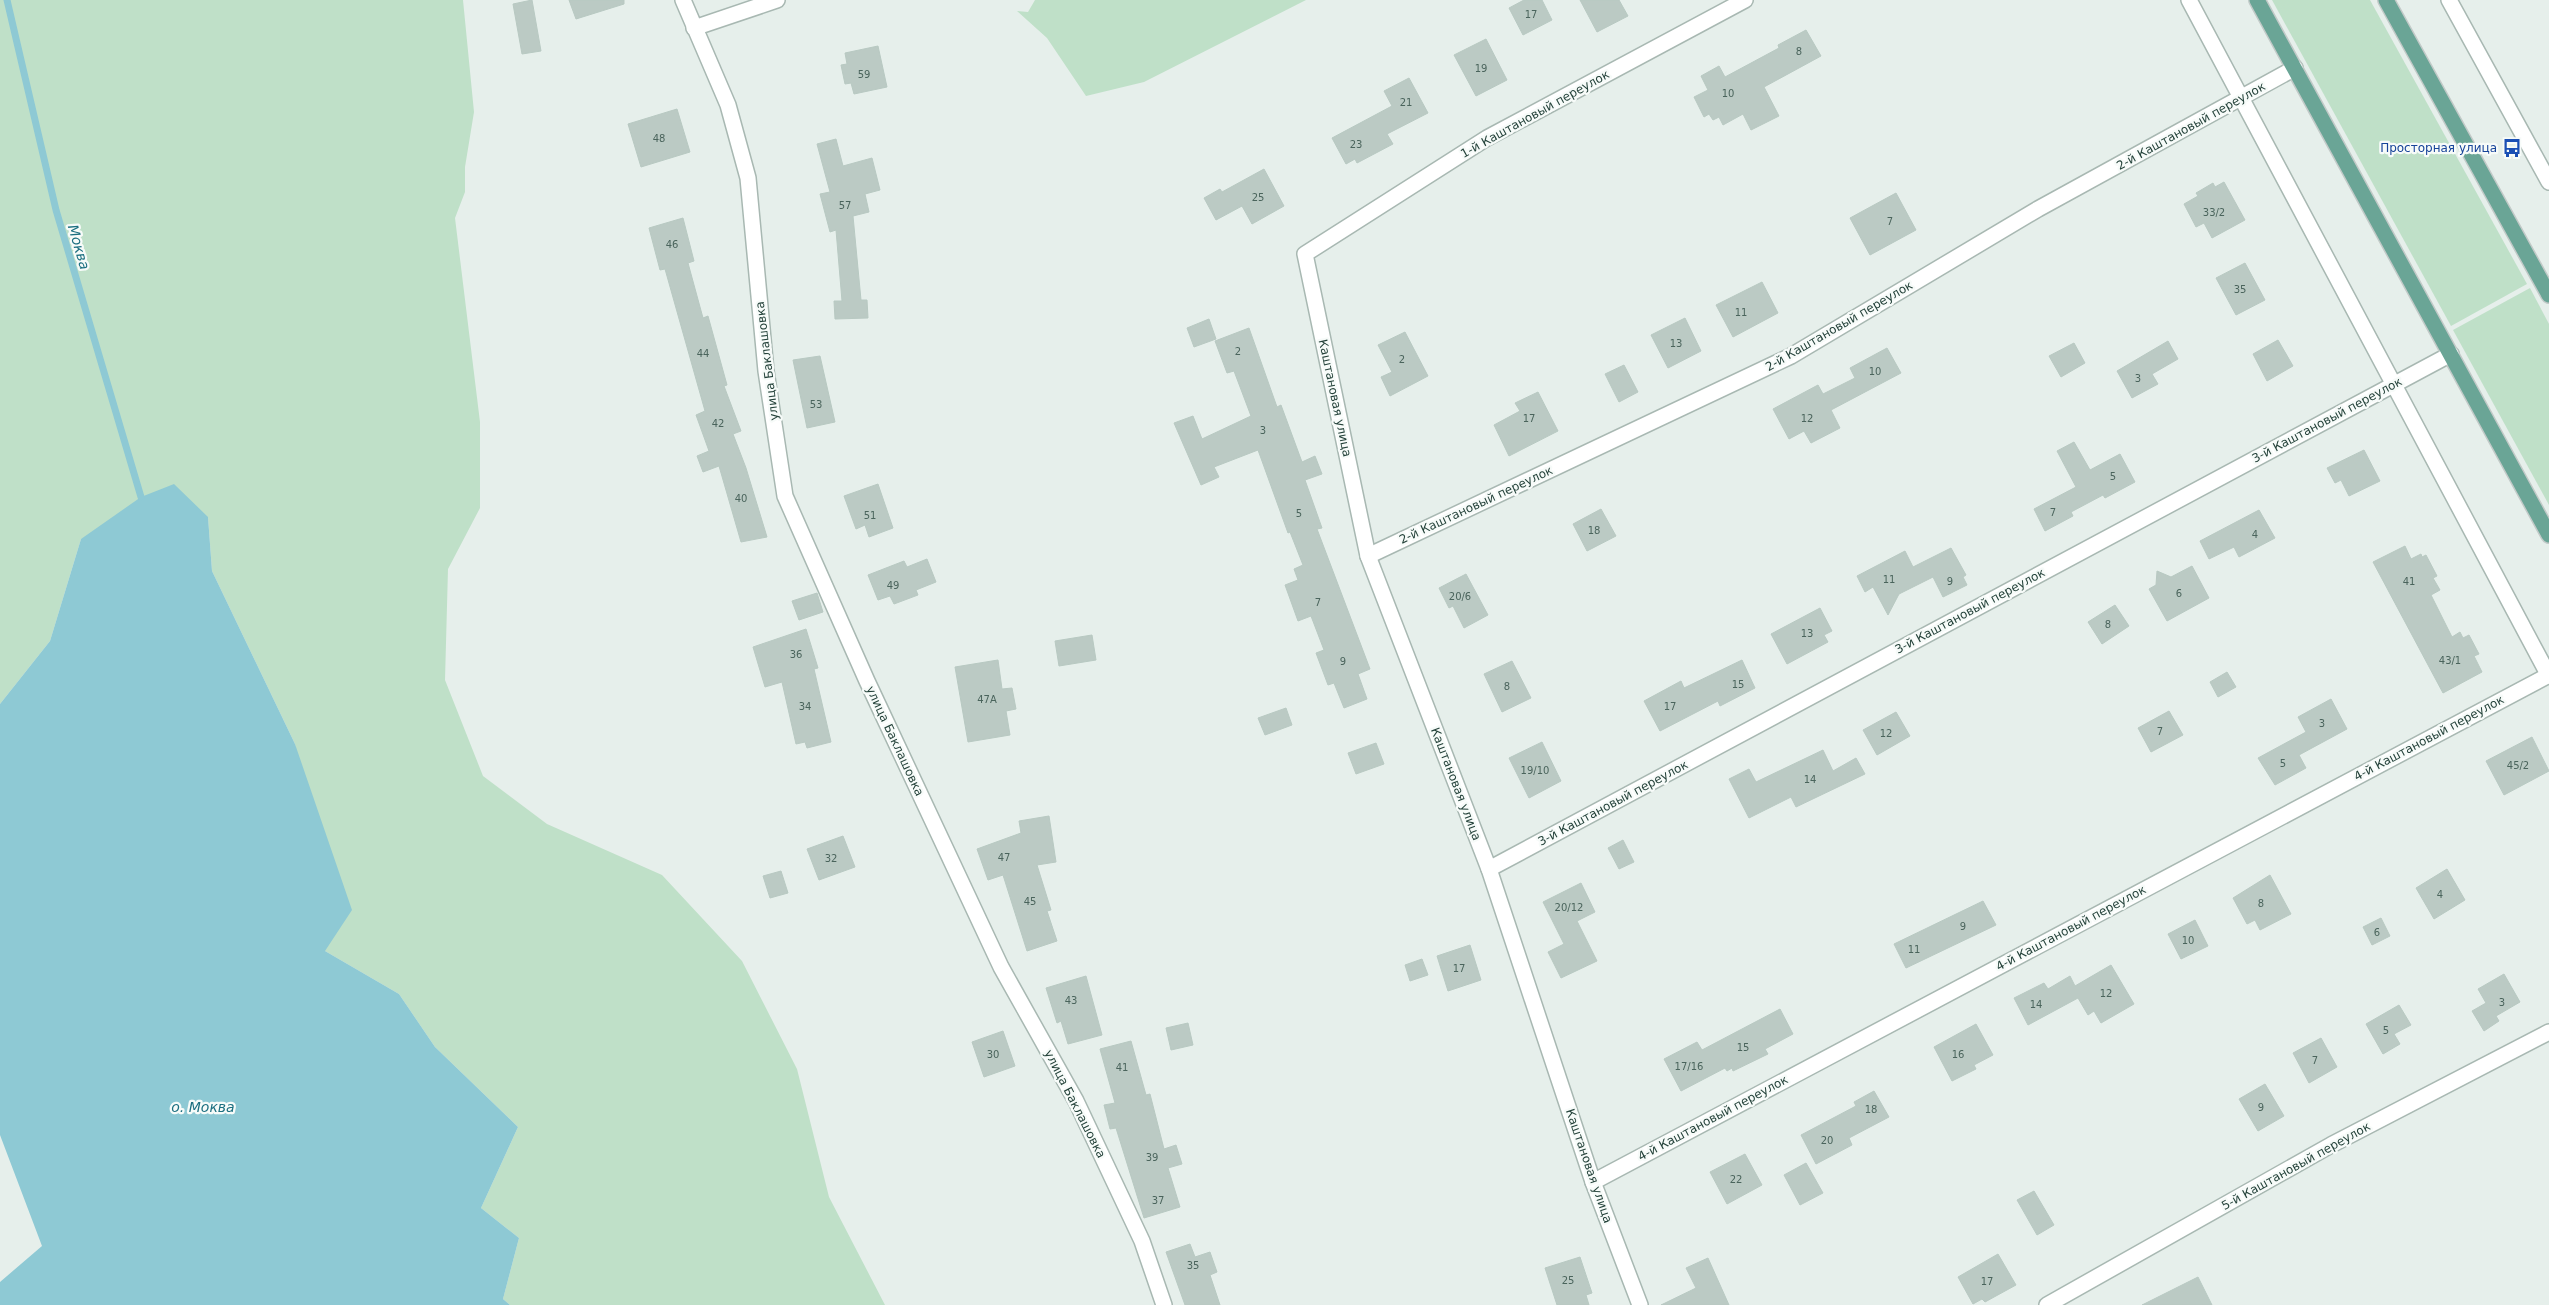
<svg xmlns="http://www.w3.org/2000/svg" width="2549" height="1305" viewBox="0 0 2549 1305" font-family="'DejaVu Sans',sans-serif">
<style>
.green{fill:#bfe0c8}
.water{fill:#8ec9d4}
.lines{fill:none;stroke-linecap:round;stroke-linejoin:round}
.stream{stroke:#8ec9d4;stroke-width:7}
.building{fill:#bbcac4;stroke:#b8c9c2}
.minor-casing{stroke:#a8b8b2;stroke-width:18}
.major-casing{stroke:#c2cac8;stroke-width:18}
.minor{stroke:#fff;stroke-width:15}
.major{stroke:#6aa596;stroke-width:15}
.labels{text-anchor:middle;stroke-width:4.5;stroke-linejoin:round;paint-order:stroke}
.number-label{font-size:10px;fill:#4a645c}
.street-label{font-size:12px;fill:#24423a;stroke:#f7fbf9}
.transit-label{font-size:12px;fill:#164399;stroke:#f7fbf9;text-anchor:end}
.water-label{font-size:14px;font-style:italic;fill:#1c6f80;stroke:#f7fbf9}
</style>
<rect width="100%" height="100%" fill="#e6efeb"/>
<g class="green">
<path d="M0,0H463L474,112L465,167V192L455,218L480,422V508L448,569L445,680L483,776L547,824L662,875L742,961L797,1069L829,1197L885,1305H510L503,1299L519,1238L481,1208L518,1127L435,1047L399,994L325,951L295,744L212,571L208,517L81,539L50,641L0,704Z"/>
<path d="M1035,0H1306L1144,82L1086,96L1047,38L1017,11L1028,12Z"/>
<path d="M2272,0H2370L2527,284L2451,326Z"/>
<path d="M2530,288L2549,324V505L2453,330Z"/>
</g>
<path class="water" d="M174,484L208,517L212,571L295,744L352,910L325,951L399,994L435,1047L518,1127L481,1208L519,1238L503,1299L510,1305H0V1282L42,1246L0,1135V704L50,641L81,539L141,497Z"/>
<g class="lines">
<path class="stream" d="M7,0L56,210L141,497"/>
</g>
<g class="building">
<path d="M532,0L541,51L522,54L513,4Z"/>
<path d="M569,0H624V4L576,19Z"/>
<path d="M1524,0H1542L1552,20L1523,35L1509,8Z"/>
<path d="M1580,0H1619L1628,16L1597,32Z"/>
<path d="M1806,30L1821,56L1764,87L1779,116L1751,130L1743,114L1723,125L1719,117L1713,120L1709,114L1704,117L1694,97L1708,90L1701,76L1719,66L1725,77L1779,48L1778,45Z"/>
<path d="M1486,39L1507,80L1476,96L1454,55Z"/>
<path d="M878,46L887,87L854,94L851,83L845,84L841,65L847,64L845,53Z"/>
<path d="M1409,78L1428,113L1387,134L1393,144L1357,163L1355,159L1346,164L1332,138L1392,106L1384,91Z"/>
<path d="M677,109L690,152L641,167L628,124Z"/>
<path d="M836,139L843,166L872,158L880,190L865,194L869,212L853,216L861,300H867L868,318L835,319L834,301H842L836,230L830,232L820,194L830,192L817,144Z"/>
<path d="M1264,169L1284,206L1252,224L1242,206L1216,220L1204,198L1220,189L1222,192Z"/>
<path d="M2224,182L2245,220L2212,238L2204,223L2196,227L2184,204L2198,196L2196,193L2213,183L2215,187Z"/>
<path d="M1896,193L1916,230L1870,255L1850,218Z"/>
<path d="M683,218L694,261L688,263L703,318L708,316L727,385L724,386L741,431L733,434L746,468L767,537L741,542L719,466L703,472L697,456L709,451L696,415L705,411L665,269L660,270L649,228Z"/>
<path d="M2245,263L2265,300L2236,315L2216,278Z"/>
<path d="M1762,282L1778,313L1733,337L1716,305Z"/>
<path d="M1685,318L1701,351L1668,368L1651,335Z"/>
<path d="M1209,319L1216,339L1194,347L1187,328Z"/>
<path d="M1249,328L1277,407L1281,405L1302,462L1315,456L1322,474L1305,480L1322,528L1317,529L1370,669L1358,674L1367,699L1344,708L1334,683L1328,685L1316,653L1324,650L1311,616L1298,621L1285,585L1298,580L1294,569L1303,565L1290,532L1288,533L1258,450L1214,467L1219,477L1201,485L1174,423L1193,416L1202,439L1251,416L1234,371L1227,373L1215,341Z"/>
<path d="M1405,332L1428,376L1390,396L1381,377L1392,372L1378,345Z"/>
<path d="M2278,340L2293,366L2267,381L2253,354Z"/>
<path d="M2168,341L2178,359L2152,374L2158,384L2132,398L2117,371Z"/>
<path d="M2074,343L2085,363L2061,377L2049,356Z"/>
<path d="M1887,348L1901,373L1831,410L1840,428L1811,443L1804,431L1789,439L1773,409L1818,385L1823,394L1855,378L1850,368Z"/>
<path d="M820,356L835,422L807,428L793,360Z"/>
<path d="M1624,365L1638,392L1619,402L1605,374Z"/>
<path d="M1538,392L1558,431L1509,456L1494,425L1520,411L1515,403Z"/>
<path d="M2074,442L2090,470L2120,454L2135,482L2105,498L2103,495L2071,512L2073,516L2045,531L2034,509L2076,487L2057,451Z"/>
<path d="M2364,450L2380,481L2349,496L2341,480L2335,483L2327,468Z"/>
<path d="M878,484L893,528L869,537L865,525L856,529L844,496Z"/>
<path d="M1601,509L1616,536L1587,551L1573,524Z"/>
<path d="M2259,510L2275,538L2239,557L2234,547L2209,559L2200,541Z"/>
<path d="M2405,546L2411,559L2421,554L2422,557L2426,555L2437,576L2433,578L2440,590L2431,595L2452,637L2460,632L2463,638L2469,635L2479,654L2474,656L2482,672L2443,693L2373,562Z"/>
<path d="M1951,548L1966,575L1963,577L1967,585L1943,597L1933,577L1899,594L1888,615L1873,587L1865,592L1857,576L1905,551L1913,567Z"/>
<path d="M927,559L936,582L916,590L918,595L894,604L890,596L878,600L868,575L904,561L907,567Z"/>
<path d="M2192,566L2209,598L2167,621L2149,589L2156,585L2157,571L2171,577Z"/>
<path d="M1466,574L1488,615L1464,628L1453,606L1449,608L1439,588Z"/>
<path d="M817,593L823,612L799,620L792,601Z"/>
<path d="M2115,605L2129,626L2102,644L2088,622Z"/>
<path d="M1820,608L1832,631L1824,635L1828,642L1787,664L1771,634Z"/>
<path d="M806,629L818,668L814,669L831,742L807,748L805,742L796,744L782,682L765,687L753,647Z"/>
<path d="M1092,635L1096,660L1059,666L1055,641Z"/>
<path d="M998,660L1002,689L1012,688L1016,709L1006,711L1010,735L968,742L955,667Z"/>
<path d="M1742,660L1755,688L1720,706L1718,701L1660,731L1644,701L1681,681L1684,688Z"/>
<path d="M1512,661L1531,698L1502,712L1484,674Z"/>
<path d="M2227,672L2236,687L2218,697L2210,682Z"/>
<path d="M2331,699L2347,729L2299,755L2306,768L2275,785L2258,758L2306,732L2298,717Z"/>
<path d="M1286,708L1292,725L1265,735L1258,718Z"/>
<path d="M2169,711L2183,735L2151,752L2138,728Z"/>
<path d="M1896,712L1910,736L1877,755L1863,730Z"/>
<path d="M2532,737L2549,771L2504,795L2486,761Z"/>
<path d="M1542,742L1561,781L1529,798L1509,758Z"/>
<path d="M1376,743L1384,764L1356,774L1348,753Z"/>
<path d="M1823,750L1833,771L1856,758L1865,774L1796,807L1791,797L1749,818L1729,779L1749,769L1756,782Z"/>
<path d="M1049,816L1056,862L1037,865L1051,910L1047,911L1057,941L1027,951L1003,875L988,880L977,849L1021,833L1019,821Z"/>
<path d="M843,836L855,867L819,880L807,849Z"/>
<path d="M1623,840L1634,862L1619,869L1608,848Z"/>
<path d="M2447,869L2465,900L2434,919L2416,888Z"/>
<path d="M781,871L788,893L770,898L763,876Z"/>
<path d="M2270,875L2291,914L2260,930L2255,920L2247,924L2233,898Z"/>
<path d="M1581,883L1595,912L1577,921L1597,961L1561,978L1548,952L1564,944L1543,902Z"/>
<path d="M1983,901L1996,925L1906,968L1894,944Z"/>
<path d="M2381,918L2390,936L2372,945L2363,927Z"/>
<path d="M2195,920L2208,946L2181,959L2168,934Z"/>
<path d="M1470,945L1481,980L1448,991L1437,956Z"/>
<path d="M1422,959L1428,975L1410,981L1405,965Z"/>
<path d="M2111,965L2134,1004L2101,1023L2094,1011L2088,1015L2078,998L2028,1025L2014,998L2044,983L2048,989L2070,976L2075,986Z"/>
<path d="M2504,974L2520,1002L2496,1016L2499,1021L2484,1031L2472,1011L2486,1003L2478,989Z"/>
<path d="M1086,976L1102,1035L1068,1044L1061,1021L1057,1023L1046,988Z"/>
<path d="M2399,1005L2411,1025L2394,1034L2400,1044L2383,1054L2366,1024Z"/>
<path d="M1780,1009L1793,1034L1765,1049L1768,1054L1733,1071L1732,1068L1727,1071L1725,1068L1681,1091L1664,1059L1697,1042L1702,1050Z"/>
<path d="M1188,1023L1193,1045L1171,1050L1166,1028Z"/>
<path d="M1976,1024L1993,1055L1974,1065L1976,1069L1952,1081L1934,1047Z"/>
<path d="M1003,1031L1015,1066L984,1077L972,1042Z"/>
<path d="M2321,1038L2337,1067L2309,1083L2293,1053Z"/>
<path d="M1131,1041L1146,1095L1150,1094L1164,1149L1176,1145L1182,1164L1168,1168L1180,1207L1144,1218L1116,1128L1110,1129L1104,1105L1115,1103L1100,1049Z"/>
<path d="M2265,1084L2284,1116L2258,1131L2239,1099Z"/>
<path d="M1874,1091L1889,1117L1849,1138L1852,1145L1816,1164L1801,1135L1856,1106L1854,1102Z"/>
<path d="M1745,1154L1762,1185L1727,1204L1710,1172Z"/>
<path d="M1806,1163L1823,1193L1800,1205L1784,1175Z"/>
<path d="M2034,1191L2054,1225L2037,1235L2017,1200Z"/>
<path d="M1190,1244L1195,1257L1210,1252L1217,1272L1210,1275L1220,1305H1185L1166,1252Z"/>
<path d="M1998,1254L2016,1285L1985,1302L1982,1299L1973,1304L1958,1277Z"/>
<path d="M1580,1257L1592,1293L1586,1295L1589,1305H1557L1545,1268Z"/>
<path d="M1708,1258L1729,1305H1661L1696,1288L1686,1268Z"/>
<path d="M2198,1277L2212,1305H2142Z"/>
</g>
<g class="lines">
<g class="minor-casing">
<g id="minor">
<path d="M683,0L728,105L748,178L766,371L785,496L867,681L1001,967L1076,1101L1142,1241L1164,1305"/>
<path d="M2189,0L2549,676"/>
<path d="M2449,0L2549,182"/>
<path d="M694,28L777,0"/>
<path d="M1368,556L1791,356L2038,209L2295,68"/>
<path d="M1489,869L2451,354"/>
<path d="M1593,1182L2549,675"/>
<path d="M1640,1305L1593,1182L1489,869L1368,556L1305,254L1487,138L1745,0"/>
<path d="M2047,1305L2331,1145L2549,1032"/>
</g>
</g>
<g class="major-casing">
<g id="major">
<path d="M2257,0L2549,535"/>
<path d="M2386,0L2549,295"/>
</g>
</g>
<use href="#minor" class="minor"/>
<use href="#major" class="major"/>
</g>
<defs>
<g id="bus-bare" transform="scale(1.5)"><path d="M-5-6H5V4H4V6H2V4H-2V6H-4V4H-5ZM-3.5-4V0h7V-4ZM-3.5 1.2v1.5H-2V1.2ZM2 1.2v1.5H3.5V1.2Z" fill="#1a4fb4" stroke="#f7fbf9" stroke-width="2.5" paint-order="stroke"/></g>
</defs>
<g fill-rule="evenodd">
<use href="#bus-bare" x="2512" y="148"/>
</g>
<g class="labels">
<g class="number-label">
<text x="1531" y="18">17</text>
<text x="1799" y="55">8</text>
<text x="1481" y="72">19</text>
<text x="864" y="78">59</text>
<text x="1728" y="97">10</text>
<text x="1406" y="106">21</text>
<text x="659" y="142">48</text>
<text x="1356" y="148">23</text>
<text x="1258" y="201">25</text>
<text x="845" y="209">57</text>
<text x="2214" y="216">33/2</text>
<text x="1890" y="225">7</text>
<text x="672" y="248">46</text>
<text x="2240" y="293">35</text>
<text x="1741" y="316">11</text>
<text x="1676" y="347">13</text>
<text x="1238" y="355">2</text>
<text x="703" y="357">44</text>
<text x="1402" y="363">2</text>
<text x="1875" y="375">10</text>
<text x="2138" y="382">3</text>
<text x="816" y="408">53</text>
<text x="1529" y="422">17</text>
<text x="1807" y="422">12</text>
<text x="718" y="427">42</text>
<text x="1263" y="434">3</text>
<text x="2113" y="480">5</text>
<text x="741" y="502">40</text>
<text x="2053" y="516">7</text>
<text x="1299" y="517">5</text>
<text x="870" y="519">51</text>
<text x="1594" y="534">18</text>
<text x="2255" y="538">4</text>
<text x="1889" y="583">11</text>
<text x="1950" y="585">9</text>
<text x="2409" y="585">41</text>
<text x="893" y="589">49</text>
<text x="2179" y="597">6</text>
<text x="1460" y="600">20/6</text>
<text x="1318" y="606">7</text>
<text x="2108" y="628">8</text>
<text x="1807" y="637">13</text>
<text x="796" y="658">36</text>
<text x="2450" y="664">43/1</text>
<text x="1343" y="665">9</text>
<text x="1738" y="688">15</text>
<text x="1507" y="690">8</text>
<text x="987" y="703">47А</text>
<text x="805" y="710">34</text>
<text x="1670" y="710">17</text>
<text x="2322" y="727">3</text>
<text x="2160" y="735">7</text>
<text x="1886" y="737">12</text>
<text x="2283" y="767">5</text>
<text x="2518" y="769">45/2</text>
<text x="1535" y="774">19/10</text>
<text x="1810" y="783">14</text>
<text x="1004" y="861">47</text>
<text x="831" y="862">32</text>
<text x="2440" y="898">4</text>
<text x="1030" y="905">45</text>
<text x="2261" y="907">8</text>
<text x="1569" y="911">20/12</text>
<text x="1963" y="930">9</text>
<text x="2377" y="936">6</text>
<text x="2188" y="944">10</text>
<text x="1914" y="953">11</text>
<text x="1459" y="972">17</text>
<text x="2106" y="997">12</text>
<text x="1071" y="1004">43</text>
<text x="2502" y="1006">3</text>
<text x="2036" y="1008">14</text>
<text x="2386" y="1034">5</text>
<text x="1743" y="1051">15</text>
<text x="993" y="1058">30</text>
<text x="1958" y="1058">16</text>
<text x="2315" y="1064">7</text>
<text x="1689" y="1070">17/16</text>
<text x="1122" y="1071">41</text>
<text x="2261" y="1111">9</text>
<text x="1871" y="1113">18</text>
<text x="1827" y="1144">20</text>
<text x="1152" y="1161">39</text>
<text x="1736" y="1183">22</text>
<text x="1158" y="1204">37</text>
<text x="1193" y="1269">35</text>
<text x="1568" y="1284">25</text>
<text x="1987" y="1285">17</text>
</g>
<g class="street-label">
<text transform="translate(1535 114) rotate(-29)" y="4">1-й Каштановый переулок</text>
<text transform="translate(2191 126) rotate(-29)" y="4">2-й Каштановый переулок</text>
<text transform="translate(1839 326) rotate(-30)" y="4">2-й Каштановый переулок</text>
<text transform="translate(767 361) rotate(-97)" y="4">улица Баклашовка</text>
<text transform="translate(1335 398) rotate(78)" y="4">Каштановая улица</text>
<text transform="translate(2327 420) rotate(-28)" y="4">3-й Каштановый переулок</text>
<text transform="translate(1476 505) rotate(-25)" y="4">2-й Каштановый переулок</text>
<text transform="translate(1970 611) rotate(-28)" y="4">3-й Каштановый переулок</text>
<text transform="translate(2429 738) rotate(-28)" y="4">4-й Каштановый переулок</text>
<text transform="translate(895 741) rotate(65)" y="4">улица Баклашовка</text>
<text transform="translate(1456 784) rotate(69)" y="4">Каштановая улица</text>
<text transform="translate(1613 803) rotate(-28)" y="4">3-й Каштановый переулок</text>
<text transform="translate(2071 928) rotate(-28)" y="4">4-й Каштановый переулок</text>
<text transform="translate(1075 1104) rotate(63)" y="4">улица Баклашовка</text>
<text transform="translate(1713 1118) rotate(-28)" y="4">4-й Каштановый переулок</text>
<text transform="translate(1589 1166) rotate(71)" y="4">Каштановая улица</text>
<text transform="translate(2296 1166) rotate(-29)" y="4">5-й Каштановый переулок</text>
</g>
<g class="transit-label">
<text x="2497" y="152">Просторная улица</text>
</g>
<g class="water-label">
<text transform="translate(79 247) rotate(74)" y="5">Моква</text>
<text x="203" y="1112">о. Моква</text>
</g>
</g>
</svg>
